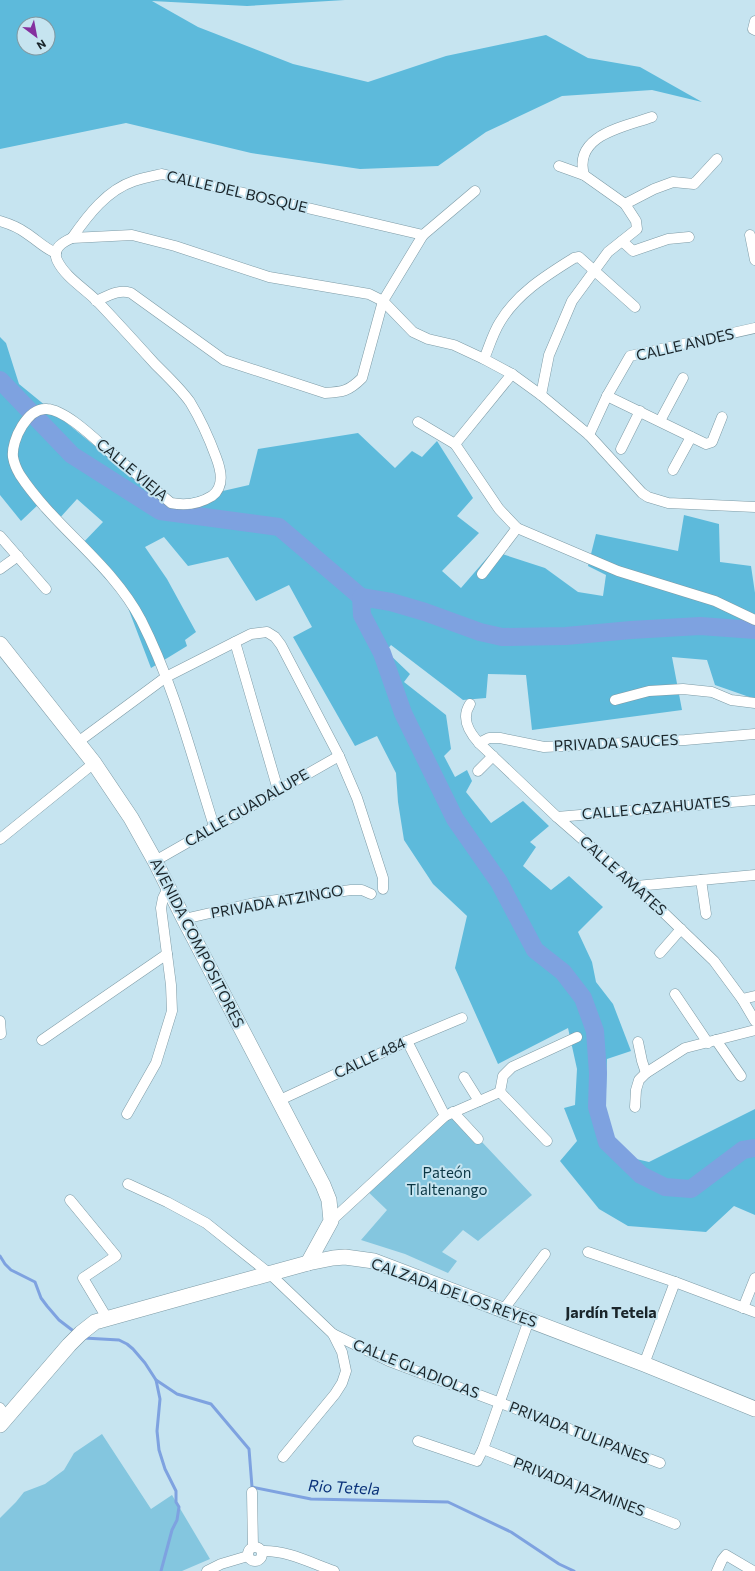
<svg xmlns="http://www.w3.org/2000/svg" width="755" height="1571" viewBox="0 0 755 1571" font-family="Commissioner,sans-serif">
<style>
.green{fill:#84c6df}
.forest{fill:#5dbadb;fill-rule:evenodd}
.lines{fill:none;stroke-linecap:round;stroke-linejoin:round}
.stream{stroke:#7ea2e0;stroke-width:3}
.river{stroke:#7ea2e0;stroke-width:18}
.street-casing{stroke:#7e9ba6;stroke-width:11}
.secondary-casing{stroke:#7e9ba6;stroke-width:16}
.street{stroke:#fff;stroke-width:10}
.secondary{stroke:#fff;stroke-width:15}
.labels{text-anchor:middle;stroke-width:4;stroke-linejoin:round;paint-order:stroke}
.street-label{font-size:15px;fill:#1a252a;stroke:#c6e4f0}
.park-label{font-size:15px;fill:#0a3644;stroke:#c6e4f0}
.neighbourhood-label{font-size:16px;font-weight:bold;fill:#1a252a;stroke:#c6e4f0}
.water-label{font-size:16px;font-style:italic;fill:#093179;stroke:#c6e4f0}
</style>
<rect width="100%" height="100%" fill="#c6e4f0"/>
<g class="green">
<path d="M449,1107L532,1195L478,1241L463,1230L442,1252L457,1261L448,1273L405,1254L361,1240L387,1210L363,1187L390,1160L445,1116Z"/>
<path d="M102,1434L151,1509L172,1495L210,1559L182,1571H0V1518L16,1502L24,1492L45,1484L64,1470L74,1453Z"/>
</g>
<g class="forest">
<path d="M0,0H345L247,6L152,1L198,27L293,64L368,82L446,56L546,35L588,58L640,67L702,102L652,90L562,96L486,132L438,166L360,169L251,153L126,123L0,149ZM24,24H48V48H24Z"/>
<path d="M0,337L6,343L19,384L166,504L249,485L258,449L358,433L395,468L412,451L422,457L437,441L473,498L457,516L479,533L442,571L461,588L493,551L545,568L578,592L603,596L606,575L588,566L596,534L678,551L684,515L719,524L720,562L751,566L755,593V699L715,685L707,660L672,657L682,710L532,730L526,675L488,674L486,698L463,700L391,645L386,651L410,674L404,682L446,715L451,749L444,756L455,777L467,770L472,781L466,792L491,823L523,801L549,826L530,842L536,847L523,866L551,890L569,876L603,907L578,932L592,962L596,982L613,1004L631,1051L607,1059L605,1120L612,1137L632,1158L649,1162L755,1109V1215L734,1206L706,1232L628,1226L599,1209L560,1161L577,1141L564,1108L575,1105L577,1069L568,1028L498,1064L455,968L467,916L433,884L404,840L398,802L396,773L377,736L355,746L293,637L312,627L289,585L256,601L228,557L188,566L164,537L145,547L167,579L196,632L185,640L187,646L151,668L125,600L78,548L103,522L77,499L58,520L41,502L21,521L0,495Z"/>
</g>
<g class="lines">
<g class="stream">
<path d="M0,1256L5,1264L11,1270L35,1282L41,1298L47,1306L59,1320L76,1333"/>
<path d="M84,1338L119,1340L127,1344L133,1349L145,1363L156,1380L160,1399L157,1431L159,1450L165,1469L176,1491V1502L179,1507L177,1520L172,1530L161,1571"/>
<path d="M156,1380L177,1394L211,1404L249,1449L252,1487L311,1499L448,1502L511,1532L559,1564L574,1571"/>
</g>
<g class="river">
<path d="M0,380L72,455L160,511L279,527L361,597"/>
<path d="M755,630L700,626L631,630L566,636L502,637L480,632L425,612L391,602L361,597L362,615L382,653L403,713L455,819L499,882L535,950L563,972L583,998L595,1031L598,1073L597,1107L607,1142L641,1175L665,1187L691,1189L743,1150L755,1148"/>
</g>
<g class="street-casing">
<g id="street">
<path d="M755,21L753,29L755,30"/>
<path d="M584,175C573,135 624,127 652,117"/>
<path d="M625,204L654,189L673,182L694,184L717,159"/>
<path d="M0,221C10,224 18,227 26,233C37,240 44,248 56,253"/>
<path d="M750,235L755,260"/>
<path d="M72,238C88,215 107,190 134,181C143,178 153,176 162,174L423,235"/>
<path d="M622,241L633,251L668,239L689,237"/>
<path d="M96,301C108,296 118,289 131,293L224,360L325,393C343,392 349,391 362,378L383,301L423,235L475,191"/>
<path d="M484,359C489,347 493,333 500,322C517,293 547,275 574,258L579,257L635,307"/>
<path d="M541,395L549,355L572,301L608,252L637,229L636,221L625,204L584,175L559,166"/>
<path d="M607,396L706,444L712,442L722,417"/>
<path d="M660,421L683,378"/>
<path d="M418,422L455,444L499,509L517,528L618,571L715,601L755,620"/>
<path d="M589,435L607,396L630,356L755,328"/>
<path d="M455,444L512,374"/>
<path d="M621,449L640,411"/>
<path d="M673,470L691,437"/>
<path d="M0,536L46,589"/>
<path d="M0,569L18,556"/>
<path d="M482,574L517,528"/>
<path d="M235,642L278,790"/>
<path d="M615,700L649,691L683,689L712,692L731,700L755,703"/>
<path d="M470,704C461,718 468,731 479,743L557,817L636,886L714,961L742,999L755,1021"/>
<path d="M78,742L166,677L235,642L251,634L267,632L275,637L281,645L339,756L357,798L383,878V889"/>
<path d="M479,743L489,738H500L544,747L685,740L755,734"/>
<path d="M478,771L493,756"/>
<path d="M557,817L755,800"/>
<path d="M214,826C192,757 174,685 141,620C112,564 55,528 20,475C17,470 14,463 13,457C11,440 28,407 47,409C66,410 96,440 111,453C131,470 151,486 171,503C186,506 199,504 212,496C225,486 221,470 216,457C209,438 201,420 190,402C180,388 167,376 155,364C136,343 117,322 97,301C84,288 65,277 57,260C52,248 63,242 72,238L132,235L175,246L269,277L369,294L383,301L413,332L428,339L454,345L484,359L512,374L541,395L589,435L642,493L648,497L668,503L755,507"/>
<path d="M0,839L94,763"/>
<path d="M155,861L339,756"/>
<path d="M701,880L706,914"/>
<path d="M636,886L755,875"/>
<path d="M184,919L254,903L351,890H362L371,894"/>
<path d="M660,953L681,929"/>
<path d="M675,994L708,1043"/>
<path d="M742,999L755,996"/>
<path d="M0,1021L1,1034"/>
<path d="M42,1040L167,954"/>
<path d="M716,1040L741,1076"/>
<path d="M407,1041L445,1116"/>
<path d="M638,1042L642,1061L646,1073"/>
<path d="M464,1077L479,1101"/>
<path d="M500,1092L503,1076L512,1067L577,1037"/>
<path d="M500,1092L547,1141"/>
<path d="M280,1100L407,1041L462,1018"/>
<path d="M635,1107L636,1090L639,1080L646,1073L685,1048L755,1030"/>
<path d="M453,1112L478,1139"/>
<path d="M127,1114L156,1063L172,1011L171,985L161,908L163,898L168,888"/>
<path d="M128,1184L167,1202L206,1223L270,1274L333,1334L342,1352L346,1371L342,1383L335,1394L283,1457"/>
<path d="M70,1200L116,1256L83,1278L107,1318"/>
<path d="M331,1221L445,1116L500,1092"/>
<path d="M588,1252L675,1282L755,1312"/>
<path d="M743,1308L755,1278"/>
<path d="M504,1309L545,1254"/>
<path d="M333,1334L389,1361L660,1463"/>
<path d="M644,1364L675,1282"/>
<path d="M0,1408L6,1417"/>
<path d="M418,1441L477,1461L483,1449L529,1320"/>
<path d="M483,1449L675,1524"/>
<path d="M252,1492L253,1547"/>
<circle cx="255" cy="1554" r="7"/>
<path d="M262,1551C287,1550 311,1563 334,1571"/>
<path d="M207,1571L221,1564L248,1556"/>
<path d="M717,1571L722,1560L726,1555L753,1571"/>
</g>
</g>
<g class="secondary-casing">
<g id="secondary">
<path d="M0,644L94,763L131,818L155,861L184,919L323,1185L329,1200L331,1221L308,1263"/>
<path d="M0,1425L69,1345L81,1333L95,1322L188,1296L308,1263L333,1258L345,1257L374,1261L403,1272L644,1364L755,1409"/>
</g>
</g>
<use href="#street" class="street"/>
<use href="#secondary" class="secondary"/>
</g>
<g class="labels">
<g class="street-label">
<text transform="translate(237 192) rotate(13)" y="5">CALLE DEL BOSQUE</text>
<text transform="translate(685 345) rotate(-13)" y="5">CALLE ANDES</text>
<text transform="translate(132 470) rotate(40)" y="5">CALLE VIEJA</text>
<text transform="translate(616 743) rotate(-3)" y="5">PRIVADA SAUCES</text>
<text transform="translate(247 808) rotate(-30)" y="5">CALLE GUADALUPE</text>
<text transform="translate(656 808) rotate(-5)" y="5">CALLE CAZAHUATES</text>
<text transform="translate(623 876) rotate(42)" y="5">CALLE AMATES</text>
<text transform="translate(277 902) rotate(-10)" y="5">PRIVADA ATZINGO</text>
<text transform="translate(197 943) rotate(63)" y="5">AVENIDA COMPOSITORES</text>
<text transform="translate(370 1058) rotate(-25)" y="5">CALLE 484</text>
<text transform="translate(454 1293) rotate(20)" y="5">CALZADA DE LOS REYES</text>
<text transform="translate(416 1369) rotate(22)" y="5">CALLE GLADIOLAS</text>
<text transform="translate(579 1433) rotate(21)" y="5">PRIVADA TULIPANES</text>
<text transform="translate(579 1487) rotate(21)" y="5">PRIVADA JAZMINES</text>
</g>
<g class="park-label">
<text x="447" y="1178">Pateón<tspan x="447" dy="17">Tlaltenango</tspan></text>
</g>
<g class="neighbourhood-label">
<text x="611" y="1318">Jardín Tetela</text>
</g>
<g class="water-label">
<text transform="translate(344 1487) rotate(3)" y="6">Rio Tetela</text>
</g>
</g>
<g transform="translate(36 36) rotate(148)"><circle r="19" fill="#c6e4f0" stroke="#8198a1"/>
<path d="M0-3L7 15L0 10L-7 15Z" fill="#84309f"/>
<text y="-6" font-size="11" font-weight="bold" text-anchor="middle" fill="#1a252a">N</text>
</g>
</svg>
